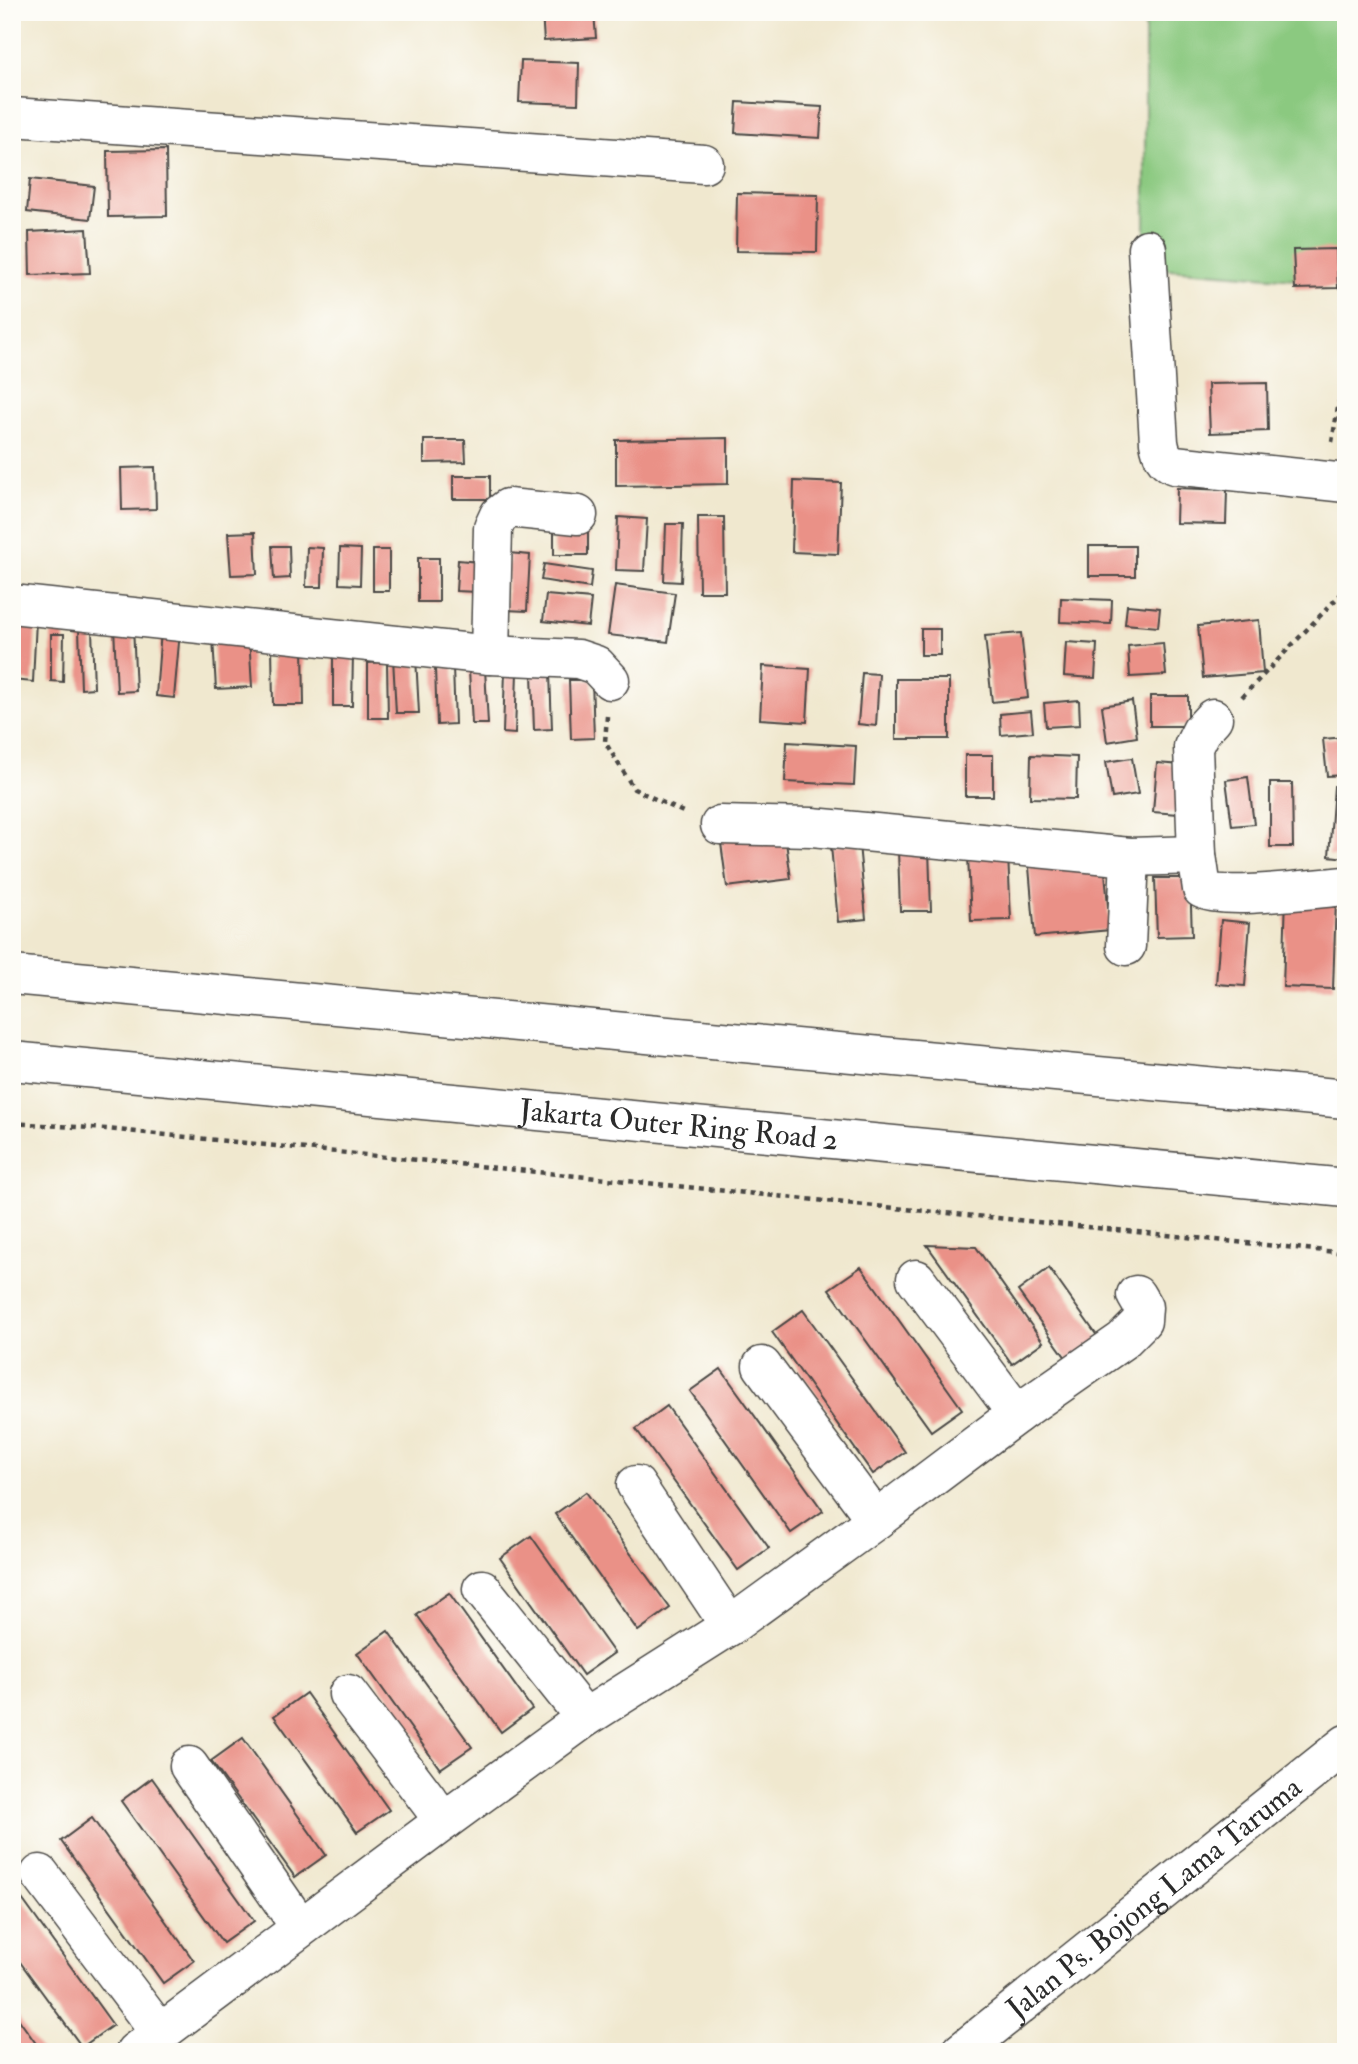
<svg xmlns="http://www.w3.org/2000/svg" width="1358" height="2064" viewBox="0 0 1358 2064" font-family="'IM FELL Double Pica',serif">
<style>
.green{fill:#8bc980;stroke:#5b7a56;stroke-width:2}
.building{fill:#ea9187}
.lines{fill:none;stroke-linecap:round;stroke-linejoin:round}
.street-casing{stroke:#494744;stroke-width:41}
.primary-casing{stroke:#494744;stroke-width:41}
.highway-casing{stroke:#494744;stroke-width:41}
.path{stroke:#494744;stroke-width:4.5;stroke-dasharray:5 5;stroke-linecap:butt}
.street{stroke:#fff;stroke-width:38}
.primary{stroke:#fff;stroke-width:38}
.highway{stroke:#fff;stroke-width:38}
.labels{text-anchor:middle;stroke-width:7;stroke-linejoin:round;paint-order:stroke}
.street-label{font-size:30px;fill:#2b2b2b;stroke:#fdfcf7}
</style>
<rect width="100%" height="100%" fill="#fdfcf7"/>
<filter id="ink" filterUnits="userSpaceOnUse"><feTurbulence type="fractalNoise" baseFrequency=".0143" numOctaves="2"/><feDisplacementMap in="SourceGraphic" scale="14" xChannelSelector="R" yChannelSelector="G"/><feConvolveMatrix kernelMatrix="1 2 1 2 8 2 1 2 1" color-interpolation-filters="sRGB"/></filter>
<filter id="wash" filterUnits="userSpaceOnUse"><feTurbulence type="fractalNoise" baseFrequency=".00686" numOctaves="4" result="noise"/><feDisplacementMap in="SourceGraphic" scale="28" xChannelSelector="R" yChannelSelector="G"/><feGaussianBlur stdDeviation="1.57" result="paint"/><feColorMatrix in="noise" values="0 0 0 0 0 0 0 0 0 0 0 0 0 0 0 0 0 1.4 0 .05"/><feComposite in="paint" operator="in"/></filter>
<g filter="url(#wash)">
<rect width="100%" height="100%" fill="#f0e8cf"/>
<path class="green" d="M1145,12H1346V283L1145,267Z"/>
<g id="blocks">
<g class="building">
<path d="M542,12H594L596,38L544,41Z"/>
<path d="M521,61L579,63L578,104L519,102Z"/>
<path d="M737,102L822,107L820,138L735,133Z"/>
<path d="M166,150L167,216L108,217L107,151Z"/>
<path d="M30,179L94,186L90,219L27,212Z"/>
<path d="M737,193L818,195L817,252L736,251Z"/>
<path d="M87,229L90,273L30,275L29,232Z"/>
<path d="M1336,249L1338,288L1295,289L1293,250Z"/>
<path d="M1267,383L1268,431L1210,433L1208,384Z"/>
<path d="M728,438V484L616,486V440Z"/>
<path d="M424,440H465L466,462L424,463Z"/>
<path d="M155,467L156,509L122,510L121,468Z"/>
<rect x="453" y="476" width="37" height="23"/>
<path d="M794,481L841,483L838,554L792,552Z"/>
<path d="M1177,488L1227,490L1226,524L1176,523Z"/>
<path d="M618,517L647,519L644,571L616,570Z"/>
<path d="M698,517H724L725,592H699Z"/>
<path d="M666,524H683L681,582L664,581Z"/>
<rect x="554" y="527" width="34" height="28"/>
<path d="M255,532L257,574L231,575L228,533Z"/>
<path d="M272,546H289L290,578L274,579Z"/>
<rect x="1089" y="546" width="46" height="30"/>
<path d="M307,547L323,548L322,587H306Z"/>
<path d="M340,548L361,549L360,585L339,584Z"/>
<rect x="373" y="550" width="16" height="41"/>
<path d="M509,553L530,555L527,611L506,610Z"/>
<rect x="418" y="558" width="21" height="44"/>
<path d="M458,560L478,562L477,592L456,591Z"/>
<path d="M544,564L592,571L590,588L541,580Z"/>
<path d="M615,585L675,593L668,642L608,635Z"/>
<path d="M546,595L591,599L588,626L543,621Z"/>
<path d="M1061,598L1112,600L1111,624L1060,622Z"/>
<path d="M1127,605L1160,608L1158,627L1125,624Z"/>
<path d="M15,620H36L33,682L12,680Z"/>
<path d="M1259,620L1263,673L1203,678L1198,626Z"/>
<path d="M133,626L136,691L117,692L114,627Z"/>
<path d="M79,629H92L94,688L81,689Z"/>
<rect x="921" y="629" width="19" height="26"/>
<path d="M161,630L180,631L174,698L156,696Z"/>
<path d="M1021,633L1028,698L992,702L985,636Z"/>
<path d="M51,634H64L63,682L51,681Z"/>
<path d="M249,636L252,687L216,689L213,638Z"/>
<path d="M1066,642L1097,644L1095,678L1064,676Z"/>
<path d="M1163,643L1166,675L1130,677L1128,646Z"/>
<path d="M272,646H303L304,705H273Z"/>
<path d="M333,653H353L352,706H333Z"/>
<path d="M416,657L419,713H396L393,658Z"/>
<path d="M387,662L388,718H368V663Z"/>
<path d="M763,666L810,669L807,722L760,719Z"/>
<path d="M453,667L455,724L437,725L435,668Z"/>
<path d="M485,669L488,724H472L469,670Z"/>
<path d="M505,671H517L515,734L503,733Z"/>
<path d="M532,673H550L552,729L534,730Z"/>
<path d="M862,673L879,674L876,726L858,724Z"/>
<rect x="896" y="679" width="53" height="60"/>
<path d="M569,680H592L594,738L571,739Z"/>
<rect x="1150" y="696" width="38" height="30"/>
<path d="M1079,700L1080,725L1046,727L1044,703Z"/>
<path d="M1132,701L1137,737L1107,742L1102,706Z"/>
<path d="M1031,711L1033,732L1001,735L1000,714Z"/>
<path d="M1346,737V775L1327,776L1323,739Z"/>
<path d="M787,742L856,746L854,785L785,782Z"/>
<rect x="965" y="755" width="28" height="41"/>
<path d="M1031,755L1077,757L1076,799L1030,798Z"/>
<path d="M1132,758L1138,794L1112,798L1106,762Z"/>
<path d="M1157,763L1181,765L1178,814L1153,812Z"/>
<path d="M1248,777L1254,824L1232,826L1226,780Z"/>
<path d="M1270,783H1292L1293,847H1270Z"/>
<path d="M1334,786L1346,787V858L1329,856Z"/>
<path d="M784,827L791,879L727,887L720,836Z"/>
<path d="M859,844L866,919L838,922L831,846Z"/>
<path d="M898,849H929L931,911H900Z"/>
<path d="M1008,855L1011,920L971,921L968,856Z"/>
<path d="M1104,860L1110,930L1035,937L1029,867Z"/>
<path d="M1155,878H1190L1192,936L1157,937Z"/>
<path d="M1286,897L1336,899L1333,989L1283,987Z"/>
<path d="M1221,920L1250,923L1245,986L1216,984Z"/>
<path d="M927,1245L976,1247L1043,1342L1012,1364Z"/>
<path d="M861,1267L962,1409L931,1431L829,1289Z"/>
<path d="M1049,1268L1100,1340L1069,1362L1018,1291Z"/>
<path d="M803,1310L905,1452L873,1474L772,1332Z"/>
<path d="M721,1369L823,1511L791,1533L690,1391Z"/>
<path d="M667,1406L769,1548L738,1570L636,1429Z"/>
<path d="M586,1492L670,1608L638,1631L555,1514Z"/>
<path d="M531,1536L614,1653L583,1675L500,1558Z"/>
<path d="M449,1593L532,1709L501,1732L417,1615Z"/>
<path d="M388,1631L472,1747L440,1769L357,1653Z"/>
<path d="M306,1693L389,1810L357,1832L274,1716Z"/>
<path d="M243,1738L326,1855L295,1877L211,1761Z"/>
<path d="M152,1778L254,1921L223,1943L121,1801Z"/>
<path d="M92,1818L194,1961L163,1983L61,1841Z"/>
<path d="M12,1885L113,2025L82,2047L12,1951Z"/>
<path d="M12,2009L22,2024L42,2052H12Z"/>
</g>
</g>
</g>
<g filter="url(#ink)">
<use href="#blocks" fill-opacity="0" stroke="#494744" stroke-width="2"/>
<g class="lines">
<g class="street-casing">
<g id="street">
<path d="M12,117L704,164"/>
<path d="M1147,249L1159,442C1161,454 1164,460 1174,465L1346,483"/>
<path d="M12,604L490,655L578,659L596,665L610,680"/>
<path d="M490,655L493,528L499,515L508,508L578,515"/>
<path d="M1213,718L1201,731L1193,747L1197,855L1202,889C1222,901 1317,888 1346,886"/>
<path d="M720,825L812,827L1130,857L1197,855"/>
<path d="M1126,946L1130,857"/>
<path d="M916,1279L1017,1414"/>
<path d="M762,1366L876,1520"/>
<path d="M636,1485L730,1626"/>
<path d="M482,1589L585,1718"/>
<path d="M348,1694L444,1821"/>
<path d="M189,1766L300,1927"/>
<path d="M40,1874L160,2033"/>
<path d="M135,2052L444,1821L585,1718L730,1626L876,1520L1017,1414L1123,1340L1142,1321L1143,1307L1136,1295"/>
</g>
</g>
<g class="primary-casing">
<g id="primary">
<path id="s1" d="M961,2052L1346,1744"/>
</g>
</g>
<g class="highway-casing">
<g id="highway">
<path d="M12,975L1346,1099"/>
<path id="s2" d="M12,1061L1346,1188"/>
</g>
</g>
<g class="path">
<path d="M1332,442L1340,396L1346,386"/>
<path d="M1242,697L1341,594L1346,587"/>
<path d="M607,716L605,742L634,789L683,812"/>
<path d="M12,1123L107,1129L1346,1253"/>
</g>
<use href="#street" class="street"/>
<use href="#primary" class="primary"/>
<use href="#highway" class="highway"/>
</g>
</g>
<g class="labels">
<g class="street-label">
<text dy="10" stroke="none"><textPath href="#s2" startOffset="670">Jakarta Outer Ring Road 2</textPath></text>
<text dy="10" stroke="none"><textPath href="#s1" startOffset="247">Jalan Ps. Bojong Lama Taruma</textPath></text>
</g>
</g>
<rect width="1358" height="2064" fill="none" stroke="#fdfcf7" stroke-width="42"/>
</svg>
